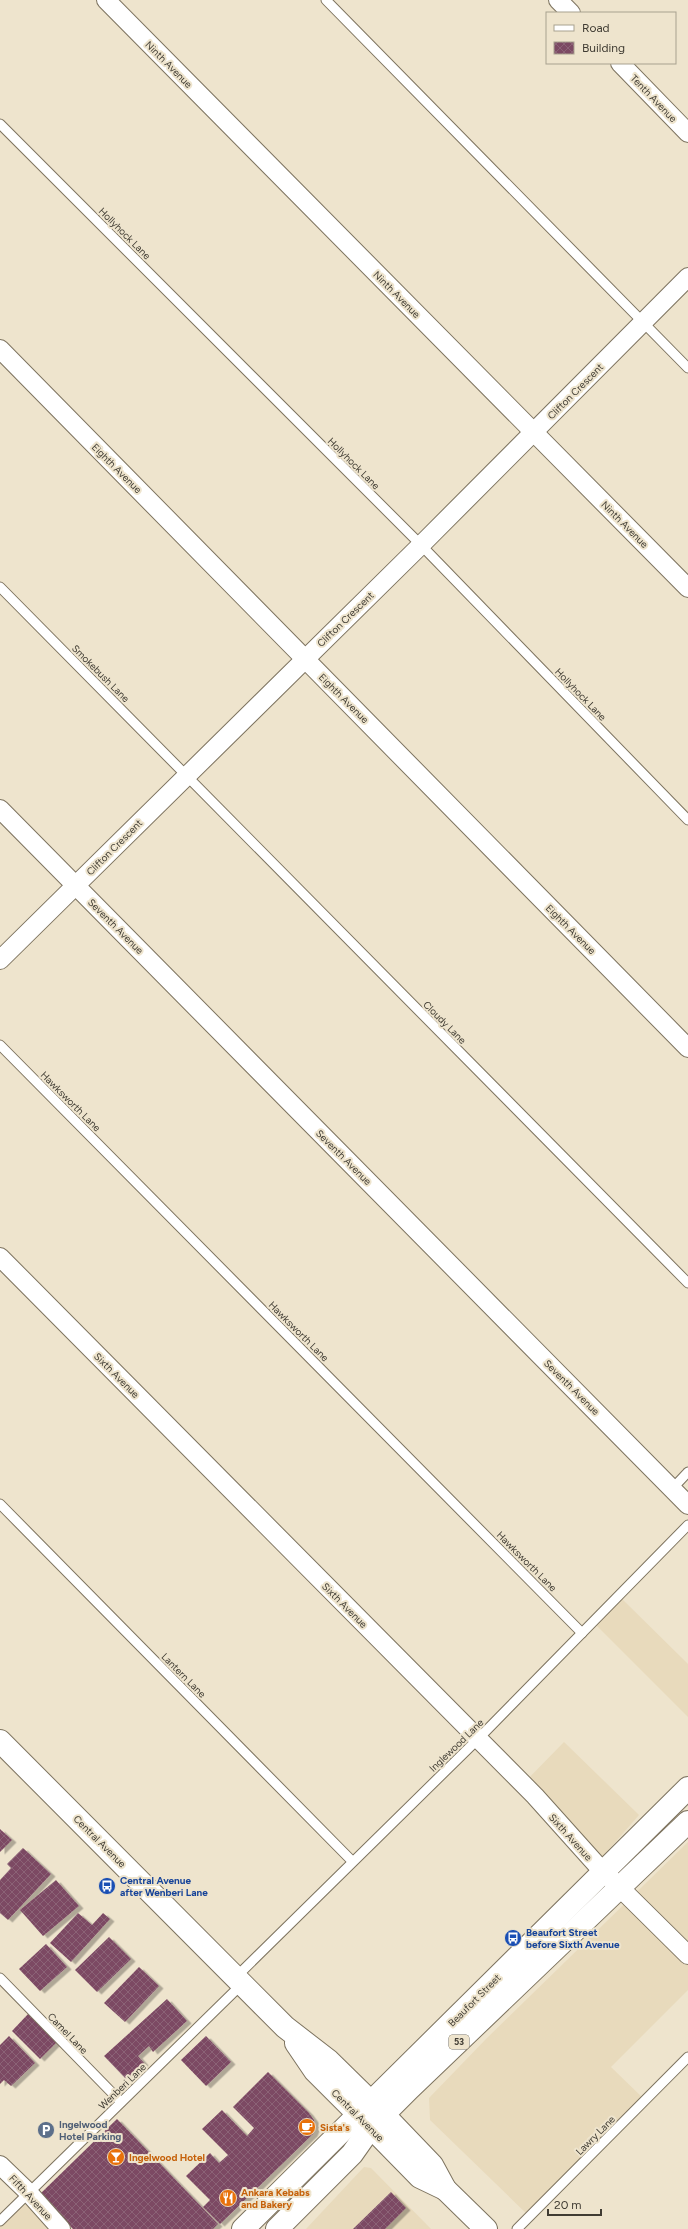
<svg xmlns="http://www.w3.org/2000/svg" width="688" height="2229" viewBox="0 0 688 2229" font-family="Figtree,sans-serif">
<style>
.built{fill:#e8dabc}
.building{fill:url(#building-cross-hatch);filter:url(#shadow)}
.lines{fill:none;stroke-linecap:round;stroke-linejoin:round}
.lane-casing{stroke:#7d735f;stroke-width:11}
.street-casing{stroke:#7d735f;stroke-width:20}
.secondary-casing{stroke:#7d735f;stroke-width:24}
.primary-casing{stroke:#7d735f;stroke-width:24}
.lane{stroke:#fff;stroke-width:9}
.street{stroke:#fff;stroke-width:18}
.secondary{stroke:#fff;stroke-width:22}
.primary{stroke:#fff;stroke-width:22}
.labels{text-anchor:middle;stroke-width:4;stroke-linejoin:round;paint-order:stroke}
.shield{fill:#eee4cd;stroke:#746e61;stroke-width:1}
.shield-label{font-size:9px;font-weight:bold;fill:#403c33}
.street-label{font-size:10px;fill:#403c33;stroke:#eee4cd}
.transit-label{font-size:10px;font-weight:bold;fill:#164399;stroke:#eee4cd;text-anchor:start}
.service-label{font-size:10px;font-weight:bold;fill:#4e5e75;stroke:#eee4cd;text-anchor:start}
.food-label{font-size:10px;font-weight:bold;fill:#c56008;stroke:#eee4cd;text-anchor:start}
</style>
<defs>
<pattern id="building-cross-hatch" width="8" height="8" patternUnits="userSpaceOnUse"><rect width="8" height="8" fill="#7c4963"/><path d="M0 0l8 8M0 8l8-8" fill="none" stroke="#8b6276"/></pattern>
<filter id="shadow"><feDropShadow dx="4.5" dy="2.5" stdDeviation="0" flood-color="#0004"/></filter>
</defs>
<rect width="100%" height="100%" fill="#eee4cd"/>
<g class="built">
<path d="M619,1596L688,1664V1717L593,1622Z"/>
<path d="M564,1742L639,1815L596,1864L523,1784Z"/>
<path d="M688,1842V1990L611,2067L645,2100L530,2217L430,2120L429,2098L486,2039Z"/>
<path d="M364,2167L371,2168L431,2229H306Z"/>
<path d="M28,2192L61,2229H0V2221Z"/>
</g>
<g class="building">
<path d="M0,1829L12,1840L0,1852Z"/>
<path d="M23,1848L51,1874L8,1920L0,1913V1880L11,1868L7,1864Z"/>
<path d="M56,1880L79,1906L43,1936L20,1910Z"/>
<path d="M78,1913L92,1925L103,1913L110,1919L71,1962L50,1943Z"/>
<path d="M109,1937L131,1959L97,1992L75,1970Z"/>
<path d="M46,1944L67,1967L40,1991L19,1969Z"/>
<path d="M139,1967L159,1986L125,2022L104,2003Z"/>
<path d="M167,1999L187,2021L153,2052L149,2046L138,2056L144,2063L126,2079L104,2056Z"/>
<path d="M29,2013L58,2041L40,2059L12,2031Z"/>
<path d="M9,2036L35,2063L11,2086L4,2080L0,2084V2045Z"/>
<path d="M206,2036L231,2062L206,2086L181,2060Z"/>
<path d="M268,2072L309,2113L314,2120L315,2129L313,2134L220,2224L203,2207L210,2200L186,2176L210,2153L219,2163L228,2155L202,2129L222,2110L247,2136L254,2128L233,2107Z"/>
<path d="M117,2119L218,2224L213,2229H73L39,2195Z"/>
<path d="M391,2192L406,2208L385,2229H353Z"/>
</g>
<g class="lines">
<g class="lane-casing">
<g id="lane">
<path d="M326,0L688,368"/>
<path d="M0,124L421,545L688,820"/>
<path d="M0,587L688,1283"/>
<path d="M0,1045L582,1633"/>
<path d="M672,1489L688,1472"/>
<path d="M0,1504L352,1861"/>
<path d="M236,1977L478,1739L688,1525"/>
<path d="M0,1978L121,2102"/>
<path d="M0,2221L242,1984"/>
<path d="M517,2229L688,2057"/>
</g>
</g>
<g class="street-casing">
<g id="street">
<path d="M106,0L688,588"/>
<path d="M558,0L571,13"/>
<path d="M620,63L688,133"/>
<path d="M0,349L688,1048"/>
<path d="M0,809L688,1505"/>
<path d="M0,960L421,545L688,277"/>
<path d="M0,1257L535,1796L596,1864L688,1955"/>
<path d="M0,2165L28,2192L61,2229"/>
</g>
</g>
<g class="secondary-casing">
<g id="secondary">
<path d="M384,2115L432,2165L445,2189L486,2229"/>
<path d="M371,2127L420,2177L445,2189"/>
</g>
</g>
<g class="primary-casing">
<g id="primary">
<path d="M0,1741L285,2027L329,2061L381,2112"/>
<path d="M296,2043L315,2071L368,2124"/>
<path d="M243,2229L688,1788"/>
<path d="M277,2229L352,2154L371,2127L409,2089L688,1822"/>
</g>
</g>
<use href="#lane" class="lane"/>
<use href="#street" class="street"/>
<use href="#secondary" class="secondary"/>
<use href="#primary" class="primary"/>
</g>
<defs>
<g id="bus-disc" transform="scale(0.9)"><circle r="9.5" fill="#1a4fb4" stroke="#eee4cd"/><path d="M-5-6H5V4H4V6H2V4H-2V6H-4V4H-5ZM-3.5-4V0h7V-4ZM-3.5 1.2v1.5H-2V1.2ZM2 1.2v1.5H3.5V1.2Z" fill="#fff"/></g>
<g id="cafe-disc" transform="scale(0.9)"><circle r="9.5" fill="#e8710a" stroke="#eee4cd"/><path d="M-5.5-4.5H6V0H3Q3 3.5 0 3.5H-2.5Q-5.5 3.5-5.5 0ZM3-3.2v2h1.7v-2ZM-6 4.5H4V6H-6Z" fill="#fff"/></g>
<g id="parking-disc" transform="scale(0.9)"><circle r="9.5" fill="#5c6f8a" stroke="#eee4cd"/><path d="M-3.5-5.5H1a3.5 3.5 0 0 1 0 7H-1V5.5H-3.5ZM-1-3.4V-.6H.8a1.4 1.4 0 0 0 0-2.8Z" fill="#fff"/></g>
<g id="bar-disc" transform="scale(0.9)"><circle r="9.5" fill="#e8710a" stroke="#eee4cd"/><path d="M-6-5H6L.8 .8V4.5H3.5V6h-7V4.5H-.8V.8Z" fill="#fff"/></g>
<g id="restaurant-disc" transform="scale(0.9)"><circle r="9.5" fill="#e8710a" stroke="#eee4cd"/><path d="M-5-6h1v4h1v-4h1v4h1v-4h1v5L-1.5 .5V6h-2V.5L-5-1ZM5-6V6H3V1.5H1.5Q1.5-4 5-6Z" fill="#fff"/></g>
</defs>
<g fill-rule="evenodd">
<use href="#bus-disc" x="107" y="1886"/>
<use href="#bus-disc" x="513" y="1938"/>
<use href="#cafe-disc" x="307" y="2127"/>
<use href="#parking-disc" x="46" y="2130"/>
<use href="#bar-disc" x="116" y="2157"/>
<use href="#restaurant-disc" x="228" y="2198"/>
</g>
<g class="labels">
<rect class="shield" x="449" y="2035" width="20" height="14" rx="3"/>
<g class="shield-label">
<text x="459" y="2045">53</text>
</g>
<g class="street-label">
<text transform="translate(169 64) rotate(45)" y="4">Ninth Avenue</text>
<text transform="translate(654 98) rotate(46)" y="4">Tenth Avenue</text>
<text transform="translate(125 233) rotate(45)" y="4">Hollyhock Lane</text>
<text transform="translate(397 294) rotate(45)" y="4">Ninth Avenue</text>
<text transform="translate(575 391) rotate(-45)" y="4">Clifton Crescent</text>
<text transform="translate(354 463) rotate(45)" y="4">Hollyhock Lane</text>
<text transform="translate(117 468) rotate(45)" y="4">Eighth Avenue</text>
<text transform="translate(625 524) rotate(45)" y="4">Ninth Avenue</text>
<text transform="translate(345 619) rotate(-44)" y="4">Clifton Crescent</text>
<text transform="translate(101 673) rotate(45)" y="4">Smokebush Lane</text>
<text transform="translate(581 694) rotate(46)" y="4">Hollyhock Lane</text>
<text transform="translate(344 698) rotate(45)" y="4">Eighth Avenue</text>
<text transform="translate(114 847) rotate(-45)" y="4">Clifton Crescent</text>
<text transform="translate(116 926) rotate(45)" y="4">Seventh Avenue</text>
<text transform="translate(571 929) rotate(45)" y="4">Eighth Avenue</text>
<text transform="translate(445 1022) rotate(45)" y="4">Cloudy Lane</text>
<text transform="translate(71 1101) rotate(45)" y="4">Hawksworth Lane</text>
<text transform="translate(344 1157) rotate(45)" y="4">Seventh Avenue</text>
<text transform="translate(299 1331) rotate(45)" y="4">Hawksworth Lane</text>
<text transform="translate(117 1375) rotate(45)" y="4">Sixth Avenue</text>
<text transform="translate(572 1387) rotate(45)" y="4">Seventh Avenue</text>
<text transform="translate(527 1561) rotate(45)" y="4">Hawksworth Lane</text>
<text transform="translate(345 1605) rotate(45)" y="4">Sixth Avenue</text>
<text transform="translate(184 1675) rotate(45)" y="4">Lantern Lane</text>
<text transform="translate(456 1745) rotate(-44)" y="4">Inglewood Lane</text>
<text transform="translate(571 1837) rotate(48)" y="4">Sixth Avenue</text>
<text transform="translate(100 1841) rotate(45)" y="4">Central Avenue</text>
<text transform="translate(474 2000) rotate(-45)" y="4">Beaufort Street</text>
<text transform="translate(68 2033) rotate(46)" y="4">Camel Lane</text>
<text transform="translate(122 2086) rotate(-44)" y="4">Wenberi Lane</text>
<text transform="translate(358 2115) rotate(45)" y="4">Central Avenue</text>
<text transform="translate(595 2135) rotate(-45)" y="4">Lawry Lane</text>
<text transform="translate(31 2197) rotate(47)" y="4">Fifth Avenue</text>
</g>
<g class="transit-label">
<text x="120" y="1884">Central Avenue<tspan x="120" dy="12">after Wenberi Lane</tspan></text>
<text x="526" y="1936">Beaufort Street<tspan x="526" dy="12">before Sixth Avenue</tspan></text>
</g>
<g class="service-label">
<text x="59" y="2128">Ingelwood<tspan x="59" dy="12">Hotel Parking</tspan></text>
</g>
<g class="food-label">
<text x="320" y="2131">Sista's</text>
<text x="129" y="2161">Ingelwood Hotel</text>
<text x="241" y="2196">Ankara Kebabs<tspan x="241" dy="12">and Bakery</tspan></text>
</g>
</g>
<rect x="546" y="12" width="130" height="52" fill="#eee4cd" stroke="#a8a18f"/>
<rect x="554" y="25" width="20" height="6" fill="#ffffff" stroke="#a8a18f"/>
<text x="582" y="32" font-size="12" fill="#403c33">Road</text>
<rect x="554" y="42" width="20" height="12" fill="url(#building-cross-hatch)" stroke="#a8a18f"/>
<text x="582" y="52" font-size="12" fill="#403c33">Building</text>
<path d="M548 2209v6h53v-6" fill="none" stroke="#403c33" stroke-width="2"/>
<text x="554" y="2209" font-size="12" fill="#403c33" stroke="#eee4cd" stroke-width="3" paint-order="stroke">20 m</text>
</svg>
